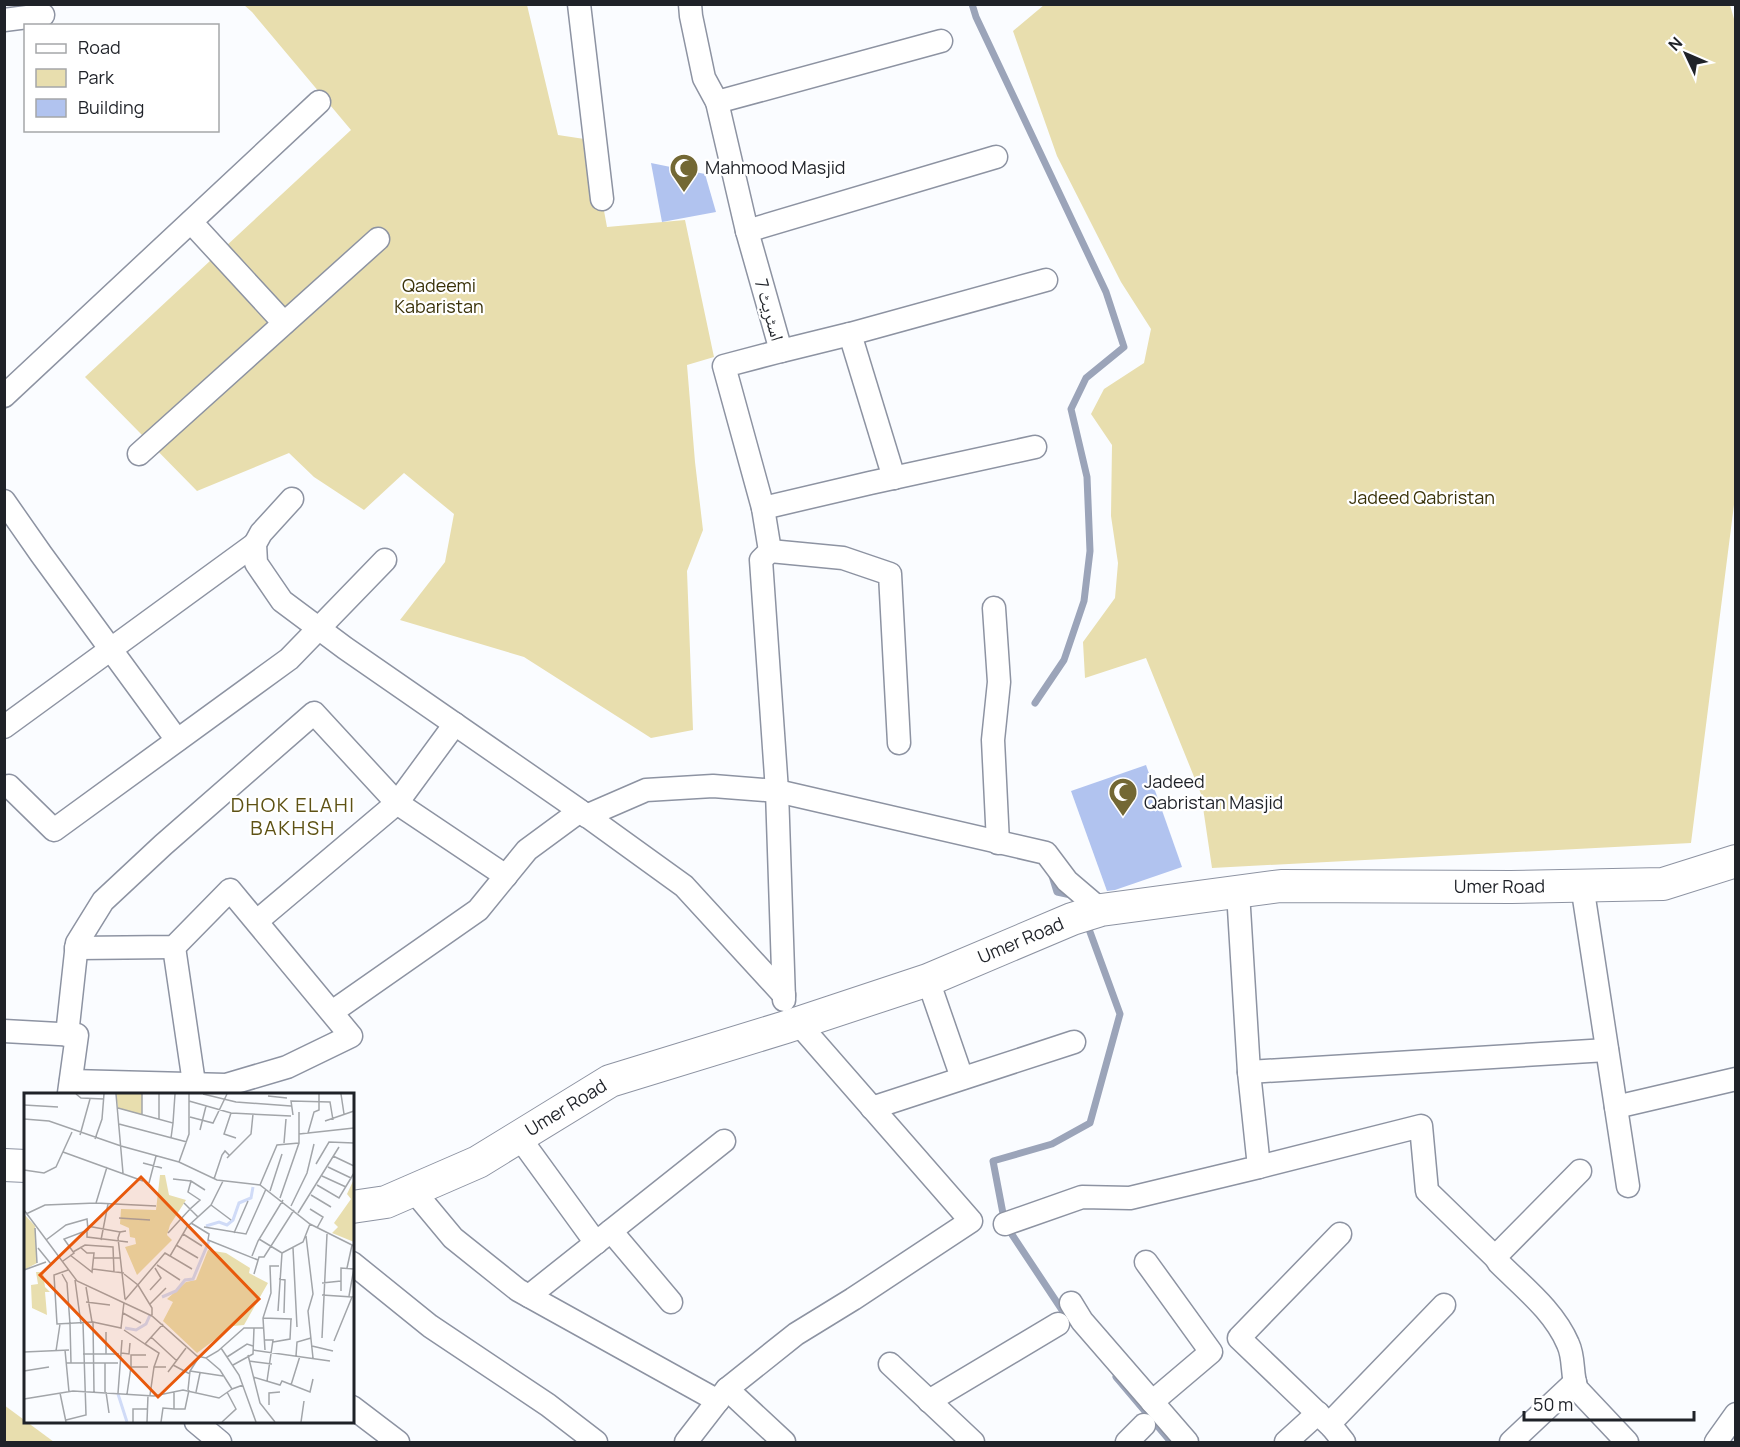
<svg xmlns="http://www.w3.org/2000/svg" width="1740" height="1447" viewBox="0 0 1740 1447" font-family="Manrope,'Noto Naskh Arabic',sans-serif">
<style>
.green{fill:#e8deae}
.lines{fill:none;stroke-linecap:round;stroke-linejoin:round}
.stream{stroke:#9ba4b9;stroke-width:7}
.building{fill:#b1c3ef}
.street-casing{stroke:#8d93a2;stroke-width:25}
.secondary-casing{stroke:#8d93a2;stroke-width:34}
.street{stroke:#fff;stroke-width:22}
.secondary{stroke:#fff;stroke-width:32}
.labels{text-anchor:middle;stroke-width:4.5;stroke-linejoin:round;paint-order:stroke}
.poi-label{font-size:18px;fill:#1f2228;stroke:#fff;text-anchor:start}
.park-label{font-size:18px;fill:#393108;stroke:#fff}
.street-label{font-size:18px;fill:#1f2228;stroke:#fff}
.neighbourhood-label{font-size:20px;letter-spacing:1.5px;fill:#5e5214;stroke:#fff}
.inset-river{fill:none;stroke:#d0dbf7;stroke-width:3}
.inset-road{fill:none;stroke:#a2a5a9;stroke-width:1.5}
.view{fill:#e8590c;fill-opacity:0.15;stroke:#e8590c;stroke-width:3}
.inset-edge{fill:none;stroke:#1f2228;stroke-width:3}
</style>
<rect width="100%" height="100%" fill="#fafcff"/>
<g class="green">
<path d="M244,5H527L558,135L591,140L607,227L685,220L714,357L687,365L695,462L703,530L687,571L693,730L651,738L524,657L400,620L445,562L454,514L404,473L364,510L314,477L289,453L197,491L85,377L351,130L252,12Z"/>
<path d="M1044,5H1730L1736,26V489L1691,843L1212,868L1201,794L1146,658L1085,678L1083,642L1115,598L1118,563L1111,516L1112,445L1091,414L1104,389L1144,363L1151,329L1121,282L1057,156L1013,31Z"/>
<path d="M4,1405L54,1442H5Z"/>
</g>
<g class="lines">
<g class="stream">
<path d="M972,4L976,17L1106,292L1124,347L1086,378L1071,409L1087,477L1090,551L1084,601L1064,660L1035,703"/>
<path d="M1052,876L1057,892L1071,895"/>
<path d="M1070,1322L1005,1224L993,1161L1052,1144L1090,1123L1120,1014L1086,921"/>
<path d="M1116,1377L1171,1442"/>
</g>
</g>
<g class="building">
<path d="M651,163L705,174L716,212L662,222Z"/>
<path d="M1146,765L1182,867L1115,890L1107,891L1071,791Z"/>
</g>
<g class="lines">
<g class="street-casing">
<g id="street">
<path d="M579,4L602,199"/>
<path d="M690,4L691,16L704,78L717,102L747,231L781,351L850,334L1046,280"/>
<path d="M4,20L43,15"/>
<path d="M717,102L941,41"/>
<path d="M191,222L284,323"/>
<path d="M747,231L996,157"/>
<path d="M850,334L894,478"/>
<path d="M781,351L724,366L763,508L770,551L761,560L777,791L784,1000"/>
<path d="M4,396L319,102"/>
<path d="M139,454L378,239"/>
<path d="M292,499L261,533L255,544L256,563L282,601L345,648L576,808L684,886L784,995"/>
<path d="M4,501L41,554L177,740"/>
<path d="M763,508L870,483L1035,447"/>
<path d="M770,551L843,558L890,574L899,743"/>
<path d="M994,608L999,682L993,740L998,843"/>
<path d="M4,727L255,544"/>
<path d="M9,786L54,830L289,659L385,560"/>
<path d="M586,816L646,790L713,786L777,791L1046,853L1067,881L1101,910"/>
<path d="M1582,885L1628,1186"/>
<path d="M257,921L397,803L455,724"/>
<path d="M174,947L194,1083"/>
<path d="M928,980L962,1078"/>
<path d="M332,1012L478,910L527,850L580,811"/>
<path d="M4,1031L77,1035L69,1093"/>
<path d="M67,1035L77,943L103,901L163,845L314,713L397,803L506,876"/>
<path d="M1249,1072L1607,1050"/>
<path d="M71,1081L226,1085L287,1067L351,1036L230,890L174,947L76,948"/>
<path d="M1616,1107L1736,1079"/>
<path d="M872,1108L1074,1042"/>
<path d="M519,1137L596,1243"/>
<path d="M1259,1167L1421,1126L1427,1191L1496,1258"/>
<path d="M1580,1171L1499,1253L1496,1258L1499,1263C1524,1288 1554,1311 1568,1344C1575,1359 1571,1375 1577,1389L1627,1442"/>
<path d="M413,1190L453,1238L518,1290L718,1401"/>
<path d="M1005,1224L1082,1197L1130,1198L1259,1167L1249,1072L1238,892"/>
<path d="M611,1231L671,1302"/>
<path d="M1146,1262L1211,1352L1152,1402"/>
<path d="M352,1263L430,1326L548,1405L596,1442"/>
<path d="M529,1296L724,1141"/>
<path d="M1071,1303L1082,1321L1187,1442"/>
<path d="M890,1364L973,1442"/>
<path d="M727,1389L784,1442"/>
<path d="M929,1401L1058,1324"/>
<path d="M352,1407L398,1442"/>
<path d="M196,1422L220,1442"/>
<path d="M1332,1427L1239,1338L1340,1234"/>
<path d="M686,1442L727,1389L796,1334L853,1299L971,1221L798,1023"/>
<path d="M1127,1442L1144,1425"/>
<path d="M1286,1442L1318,1413"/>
<path d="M1344,1442L1332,1427L1333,1420L1444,1305"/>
<path d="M1511,1442L1575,1382"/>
<path d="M1716,1442L1736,1414"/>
</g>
</g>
<g class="secondary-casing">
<g id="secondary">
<path d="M4,1165L26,1166"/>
<path id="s1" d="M352,1207L386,1202L478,1162L610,1081L786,1027L928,980L1072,919L1101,910L1281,886L1511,887L1663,884L1736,861"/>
</g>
</g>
<use href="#street" class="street"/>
<use href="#secondary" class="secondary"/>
</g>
<defs>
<g id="mosque-pin" transform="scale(1.5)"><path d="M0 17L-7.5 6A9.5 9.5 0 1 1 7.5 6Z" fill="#736834" stroke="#fff"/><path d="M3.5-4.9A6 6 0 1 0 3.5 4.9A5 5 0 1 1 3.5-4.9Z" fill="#fff"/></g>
</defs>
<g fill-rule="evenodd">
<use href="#mosque-pin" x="684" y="168"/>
<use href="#mosque-pin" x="1123" y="792"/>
</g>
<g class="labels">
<g class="poi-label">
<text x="705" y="174">Mahmood Masjid</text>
<text x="1144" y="788">Jadeed<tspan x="1144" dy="21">Qabristan Masjid</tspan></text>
</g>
<g class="park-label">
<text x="439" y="292">Qadeemi<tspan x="439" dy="21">Kabaristan</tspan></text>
<text x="1422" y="504">Jadeed Qabristan</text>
</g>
<g class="street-label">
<text transform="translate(769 310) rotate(74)" y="6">اسٹریٹ 7</text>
<text dy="6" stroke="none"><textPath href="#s1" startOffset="1210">Umer Road</textPath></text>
<text dy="6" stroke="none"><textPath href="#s1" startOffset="724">Umer Road</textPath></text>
<text dy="6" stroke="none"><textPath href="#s1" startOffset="238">Umer Road</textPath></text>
</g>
<g class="neighbourhood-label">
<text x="293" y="812">DHOK ELAHI<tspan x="293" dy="23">BAKHSH</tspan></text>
</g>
</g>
<g transform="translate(24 1093)">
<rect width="330" height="330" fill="#fafcff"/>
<path d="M92,1H118V22L94,15ZM136,82H141L145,102L162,107L146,132L143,142L148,147L113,182L101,154L112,151L111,145L106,144L105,135L96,131L97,116L132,117ZM330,86V149L308,140L314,134L310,130L327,106L323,101ZM0,121L11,133L13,170L0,177ZM184,157L202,160L226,175L225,180L244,190L220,232L209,233L173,260L139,228L149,209L143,206L162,189L172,187ZM12,179H19L21,194L26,199H21L23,222L8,215L7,192L14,191Z" fill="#e8deae"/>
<path class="inset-river" d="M182,133L195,129L203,132L209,127L215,110L227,105L229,94M138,204L152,198L161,187L169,186L185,148M101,235L112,237L122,231L126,222M94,301L103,329"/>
<path class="inset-road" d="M52,1L57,5L80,6M92,1L99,80M135,1V26M179,1L212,9L267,13M317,1L320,21M244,3L263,5M165,8L207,20L267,23M0,12L34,14M94,15L149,30L147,45M207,20L200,41L212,45M118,22V1M269,22L267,8L306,9L309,27M166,24L189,30L203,1M0,26L25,28L97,53M301,28L330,18M149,30L151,1M95,31L163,49M176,37L182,13M284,40L290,19L295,17V1M275,41L330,35M56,42L66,6M71,46L78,26L80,1M260,50L262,26M97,53L155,69L193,87L236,92L286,131L330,153M39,59L119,88M309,63L330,73M203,65L227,41L229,21M155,69L165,41V1M119,70L138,75M292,71L305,49L330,50M83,74L72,110L132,113M304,74L327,85M0,77L20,80L32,74L48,39M298,83L322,94M149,86L167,88M190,86L198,62L201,58L205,62M125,90L132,63M236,92L253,52L275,50M293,92L315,105L330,80M246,98L258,61M287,102L307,114M256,105L275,50V19M160,110L166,116L176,107L164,99L167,88L181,97M187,112L207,127M267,113L283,80L290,51M286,116L299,124L293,135M0,117L53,188L128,223L173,263L182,265L194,258L220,235H240M274,120L315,54M2,121L21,112L72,110M95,125L126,127M167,130L185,141L184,147L234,167M63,133L96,139M180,134L222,141L242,96M11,135L13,170M63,138V144L104,149M144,140L166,116L174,124M210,140L224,108M159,141L178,153M282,143L289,201L284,218L289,265M235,146L258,160M22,147L42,132L63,126L64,137L40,146L50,160L39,168M77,147L84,111M152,152L174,165M14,155L27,171M269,155L273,234M49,159L61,152L89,154L90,179M258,160L279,149L286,131M46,162L68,179L70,160H63L56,154M228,163L234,148L259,107M70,165H97M133,172L156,187M323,175L328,152M69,176L100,180M168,176L146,163L163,134L187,112L199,88M0,177L22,169M44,177L30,182L33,231L69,229L97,235L100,209M38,181L43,190L46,231M100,181L114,192L128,215V222M230,181L235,164H240L270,117M255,186L261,187L260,220M51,187L57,231M298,190L317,188M62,194L68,229M126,197L137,185L131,175M317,198V175L330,176M298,202L328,204L310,248M325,203L330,175M101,206L94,145L96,139L102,138M101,207L141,160L146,163M62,209L86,212M126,211L142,195M254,218L258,160M99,220L117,230M239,225L268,226M69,229L70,299M46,231L47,270M100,237L121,251L139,231M82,239V261M127,244L153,268M298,245L303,141M240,247H249L243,288M249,249L266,246L267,226M121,251L135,260L130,274M288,253L309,258M197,255L215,282L232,329M41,257L45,299M229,257L306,268M241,257L239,225L247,200L246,173H255M32,258L36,231M0,259L45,257M97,260L105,261L106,250M59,261H95M224,262L236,310L251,329M272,263L273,249L287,245M203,264L223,251L229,253M182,265L196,277L208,296L219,292M225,268L248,271M42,270H94M81,270V299M149,272L166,281M209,272L229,261L230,235M107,274V262H122M0,278L25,274M166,278L199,283M144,279L162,255M229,284L256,292L258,288L286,299L289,286M267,292L276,263M164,297L166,278L175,264M82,299L85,320M172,299L176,280M36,300L42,329M94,300L98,247M103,301L107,274H124M126,302L130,274H142M0,306L49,298L130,303L159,297L195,305L208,296M245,312V300L256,299M150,316H161L165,297M42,327L62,322L59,230M109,329V316H123M123,329L124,302M137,329L139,315L150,316V299M198,329L212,316L203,299M277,329L280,308"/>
<path class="view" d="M117,84L235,206L134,304L16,182Z"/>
<rect width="330" height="330" class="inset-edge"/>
</g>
<rect width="1740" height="1447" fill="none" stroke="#1f2228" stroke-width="12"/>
<rect x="24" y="24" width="195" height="108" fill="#ffffff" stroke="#a5a7a9" stroke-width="1.5"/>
<rect x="36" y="44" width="30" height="9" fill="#ffffff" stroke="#a5a7a9" stroke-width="1.5"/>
<text x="78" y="54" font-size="18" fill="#1f2228">Road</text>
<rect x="36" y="69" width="30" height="18" fill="#e8deae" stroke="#a5a7a9" stroke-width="1.5"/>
<text x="78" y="84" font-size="18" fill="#1f2228">Park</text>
<rect x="36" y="99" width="30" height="18" fill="#b1c3ef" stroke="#a5a7a9" stroke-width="1.5"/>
<text x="78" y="114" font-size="18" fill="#1f2228">Building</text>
<g transform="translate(1686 54) rotate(314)" stroke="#ffffff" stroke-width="4.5" paint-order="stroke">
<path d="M0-4.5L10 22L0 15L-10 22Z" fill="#1f2228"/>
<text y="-9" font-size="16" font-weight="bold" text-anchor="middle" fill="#1f2228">N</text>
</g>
<path d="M1524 1411v9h170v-9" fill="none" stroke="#1f2228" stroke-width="3"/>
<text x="1533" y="1411" font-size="18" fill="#1f2228" stroke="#ffffff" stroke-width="4.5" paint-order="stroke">50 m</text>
</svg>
